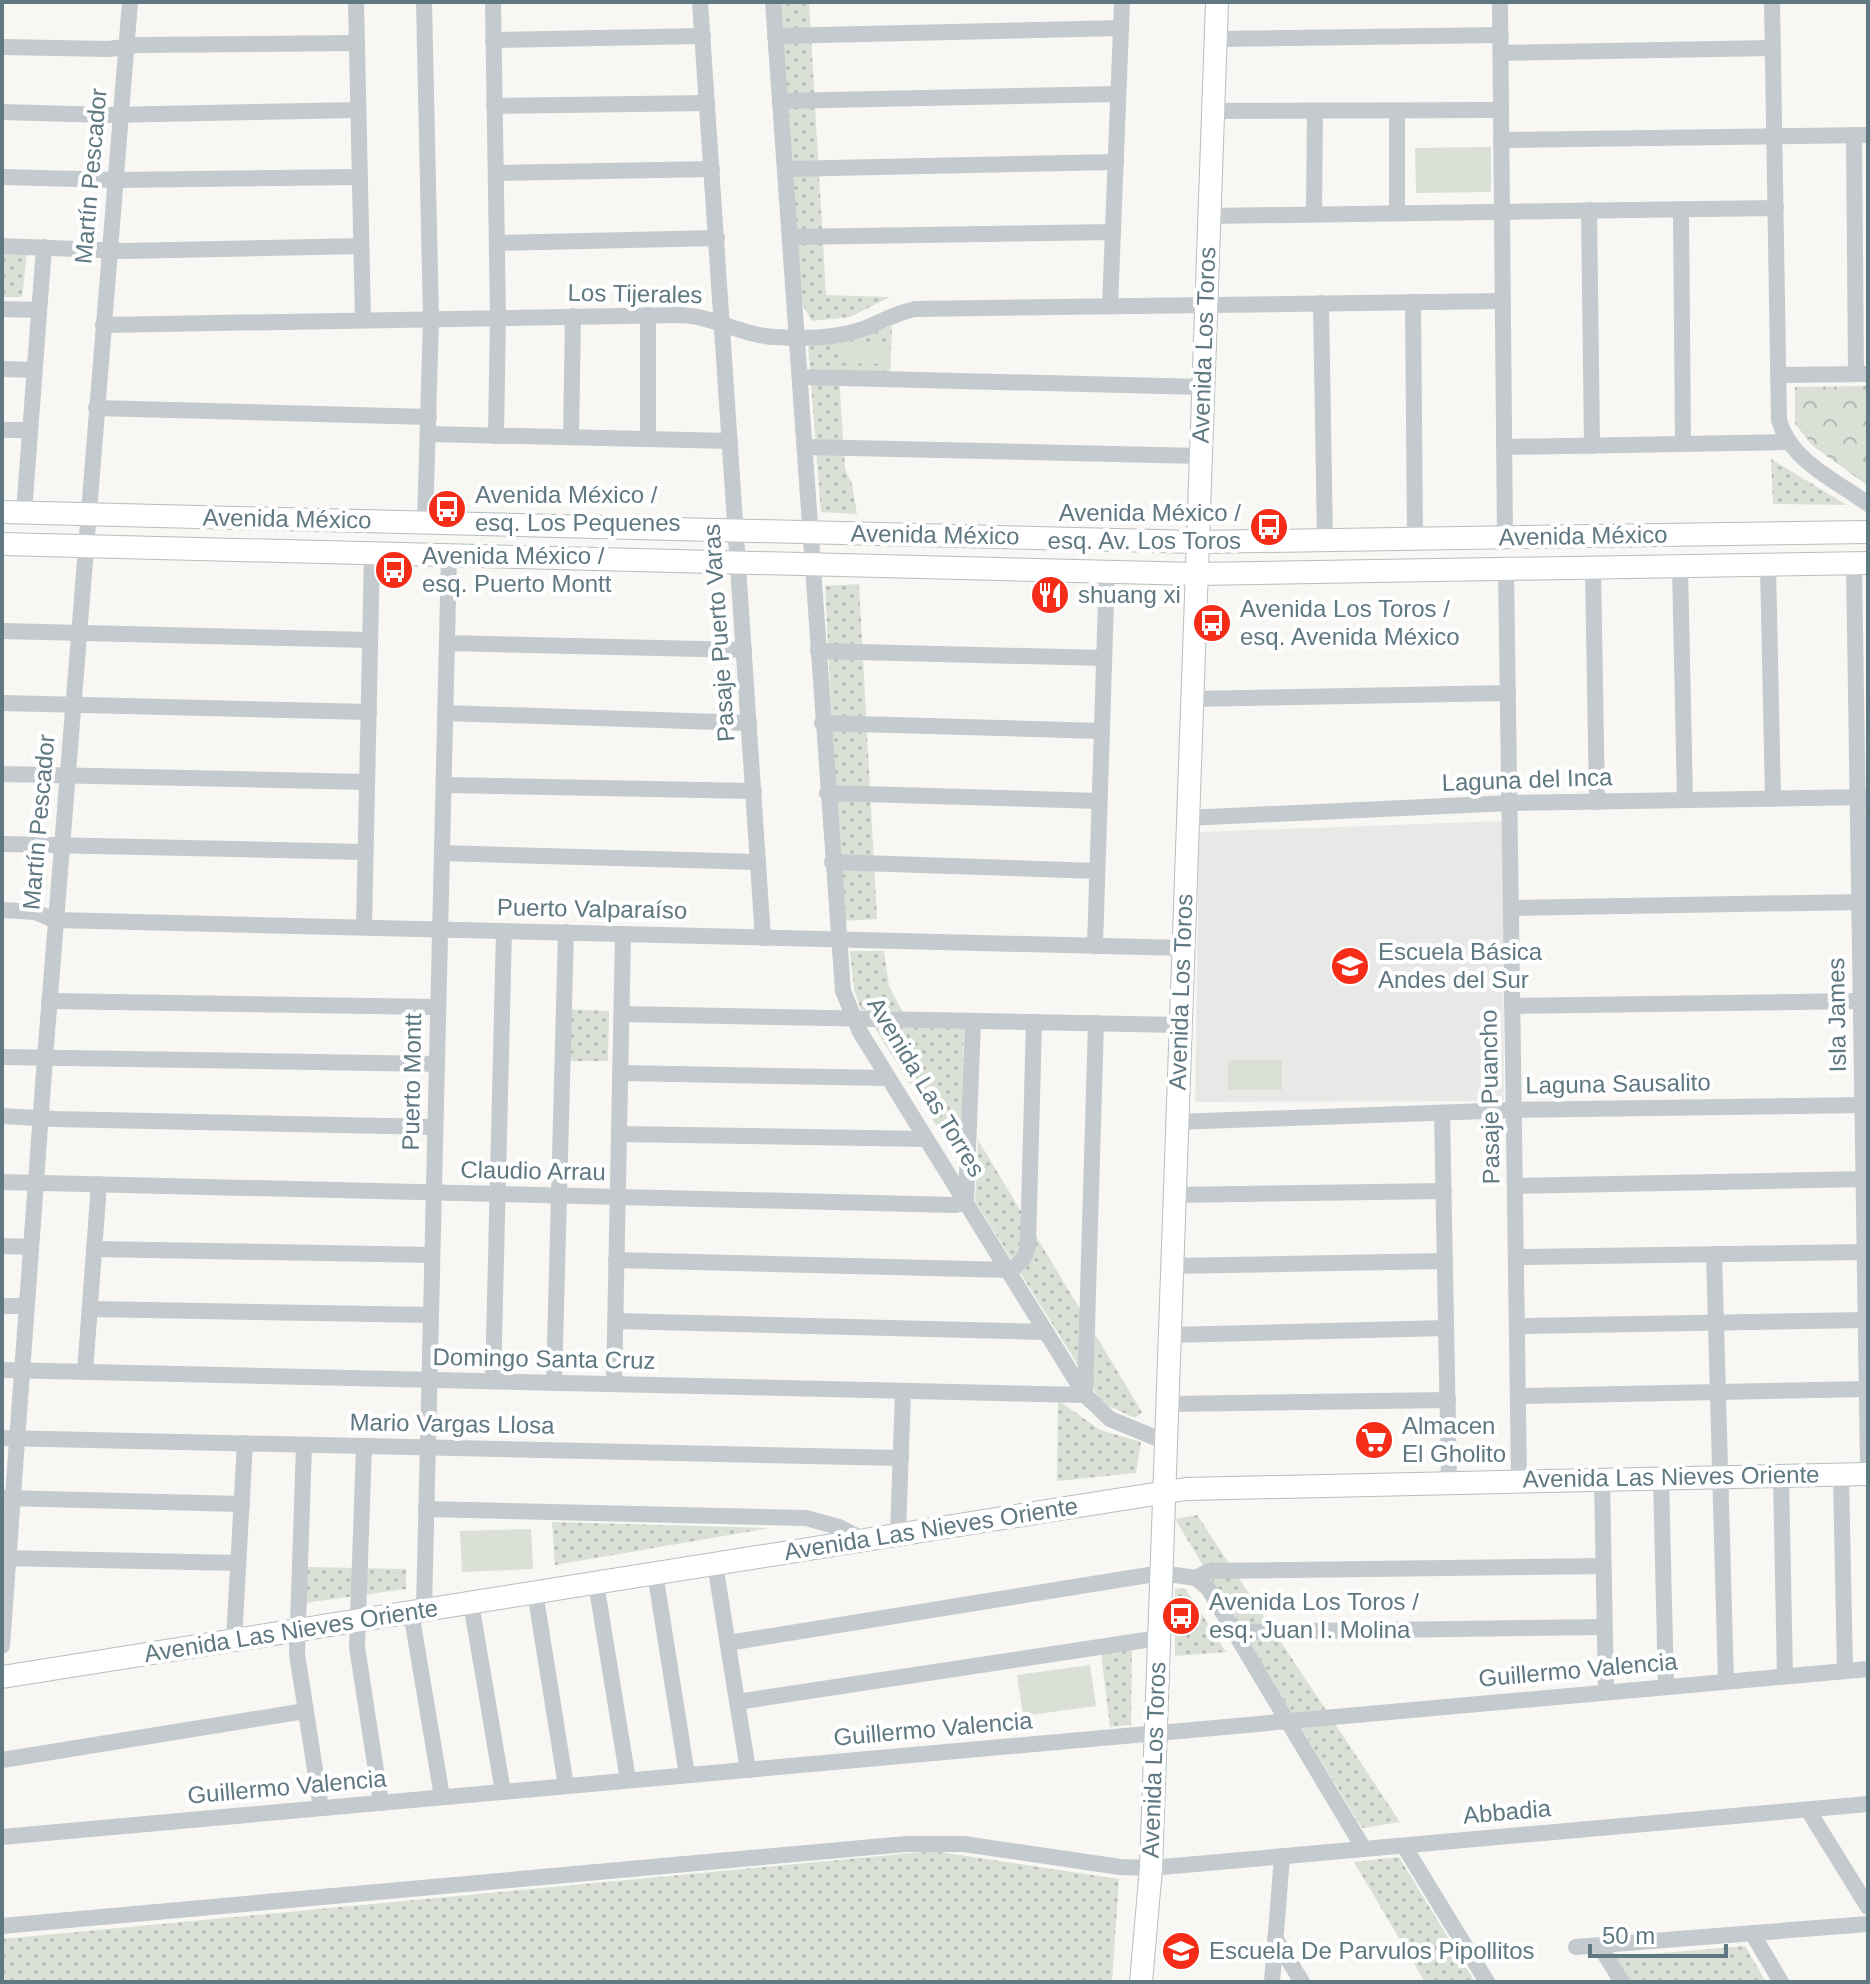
<svg xmlns="http://www.w3.org/2000/svg" width="1870" height="1984" viewBox="0 0 1870 1984" font-family="Arial,sans-serif">
<style>
.built{fill:#e8e9e7}
.grass{fill:url(#grass-dots)}
.park{fill:url(#park-crowns)}
.pitch{fill:#dae0d5}
.lines{fill:none;stroke-linecap:round;stroke-linejoin:round}
.secondary-casing{stroke:#b6bec1;stroke-width:24}
.street{stroke:#c4cacd;stroke-width:16}
.secondary{stroke:#fff;stroke-width:22}
.labels{text-anchor:middle;stroke-width:8;stroke-linejoin:round;paint-order:stroke}
.street-label{font-size:24px;fill:#5f7882;stroke:#fff}
.poi-label{font-size:24px;fill:#5f7882;stroke:#fff;text-anchor:start}
</style>
<defs>
<pattern id="grass-dots" width="8" height="8" patternUnits="userSpaceOnUse" patternTransform="scale(2)"><rect width="8" height="8" fill="#dae0d5"/><path d="M2 2h.1M6 6h.1" fill="none" stroke="#b4bab2" stroke-width="1.8" stroke-linecap="round"/></pattern>
<pattern id="park-crowns" width="20" height="18" patternUnits="userSpaceOnUse" patternTransform="scale(2)"><rect width="20" height="18" fill="#dae0d5"/><path d="M2 6a3 3 0 1 1 6 0M12 15a3 3 0 1 1 6 0" fill="none" stroke="#b4bab2"/></pattern>
</defs>
<rect width="100%" height="100%" fill="#f8f7f4"/>
<path class="built" d="M1503,821L1504,1101L1195,1102L1199,832Z"/>
<g class="grass">
<path d="M780,2H809L826,295L890,297L850,317L812,321L801,302Z"/>
<path d="M2,252H27L22,297H2Z"/>
<path d="M892,326L890,377L839,376L845,469L852,484L857,514L821,512L808,346L813,342L873,333Z"/>
<path d="M1771,459L1847,505L1773,504Z"/>
<path d="M859,584L877,919L842,921L825,586Z"/>
<path d="M850,951H884L889,986L902,1011L861,1010L854,990Z"/>
<path d="M563,1009L609,1011L608,1061H562Z"/>
<path d="M879,1024L959,1025L964,1029L960,1163L875,1028Z"/>
<path d="M978,1140L1142,1412L1135,1418L1102,1403L975,1201Z"/>
<path d="M1058,1400L1100,1430L1141,1442L1136,1473L1057,1481Z"/>
<path d="M1197,1515L1400,1822L1362,1828L1175,1519Z"/>
<path d="M552,1522L770,1528L555,1565Z"/>
<path d="M306,1567L406,1569V1589L305,1603Z"/>
<path d="M1185,1588L1226,1652L1175,1656V1589Z"/>
<path d="M1132,1649L1131,1725L1110,1727L1101,1653Z"/>
<path d="M933,1851L1119,1879L1112,1982H2V1939Z"/>
<path d="M1399,1857L1475,1982H1425L1354,1862Z"/>
<path d="M1745,1946L1766,1982H1630L1614,1957Z"/>
</g>
<path class="park" d="M1868,386V486L1813,446L1795,424V387Z"/>
<g class="pitch">
<path d="M1491,147V192L1416,193L1415,148Z"/>
<path d="M840,345L886,346L885,364L841,363Z"/>
<rect x="1228" y="1060" width="54" height="30"/>
<path d="M531,1529L533,1569L462,1572L460,1531Z"/>
<path d="M1090,1665L1096,1706L1023,1716L1017,1675Z"/>
</g>
<g class="lines">
<g class="secondary-casing">
<g id="secondary">
<path d="M2,512L1196,542L1868,532"/>
<path d="M2,544L1196,574L1868,563"/>
<path d="M2,1677L1186,1489L1868,1474"/>
<path d="M1141,1982L1151,1868L1217,2"/>
</g>
</g>
<g class="street">
<path d="M356,2L363,320"/>
<path d="M424,2L431,319L425,523"/>
<path d="M493,2L498,317L496,436"/>
<path d="M700,2L763,938"/>
<path d="M773,2L843,991L860,1032L1085,1395L1110,1419L1166,1442"/>
<path d="M1500,2L1505,537"/>
<path d="M1772,2L1779,420C1790,461 1837,481 1868,504"/>
<path d="M775,36L1121,28"/>
<path d="M1216,39L1501,35"/>
<path d="M493,40L703,36"/>
<path d="M2,47L109,49L138,45L357,43"/>
<path d="M1501,53L1773,48"/>
<path d="M780,101L1118,94"/>
<path d="M494,106L707,103"/>
<path d="M1213,111L1501,110"/>
<path d="M2,112L107,115L358,110"/>
<path d="M1854,135L1856,374"/>
<path d="M1501,140L1868,135"/>
<path d="M785,169L1116,162"/>
<path d="M496,173L712,169"/>
<path d="M2,177L115,180L360,177"/>
<path d="M1681,209L1683,444"/>
<path d="M1589,210L1592,446"/>
<path d="M1397,213V111"/>
<path d="M1314,214L1315,111"/>
<path d="M1209,216L1776,208"/>
<path d="M790,237L1113,232"/>
<path d="M497,243L717,238"/>
<path d="M2,246L124,251L361,246"/>
<path d="M1413,302L1415,539"/>
<path d="M1321,303L1325,540"/>
<path d="M1110,306L1122,2"/>
<path d="M2,309L39,310"/>
<path d="M103,325L680,315C714,316 742,336 776,337C804,339 837,338 863,329C881,322 895,313 915,309L1502,301"/>
<path d="M2,369L34,370"/>
<path d="M1778,375L1868,374"/>
<path d="M801,377L1202,387"/>
<path d="M96,408L429,417"/>
<path d="M2,430H30"/>
<path d="M429,434L730,441"/>
<path d="M571,437L573,316"/>
<path d="M648,439V315"/>
<path d="M806,447L1200,456"/>
<path d="M1504,447L1788,442"/>
<path d="M24,512L44,247"/>
<path d="M1854,564L1868,1466"/>
<path d="M1768,565L1773,799"/>
<path d="M1680,566L1685,800"/>
<path d="M1593,568L1597,802"/>
<path d="M1506,569L1519,1480"/>
<path d="M2,631L370,640"/>
<path d="M447,643L744,650"/>
<path d="M818,651L1104,658"/>
<path d="M1191,699L1508,693"/>
<path d="M2,703L369,712"/>
<path d="M445,713L749,723"/>
<path d="M822,723L1101,731"/>
<path d="M2,774L367,782"/>
<path d="M444,785L754,791"/>
<path d="M827,793L1099,801"/>
<path d="M1187,818L1510,803L1865,797"/>
<path d="M2,844L365,852"/>
<path d="M442,853L758,862"/>
<path d="M832,862L1097,871"/>
<path d="M1511,908L1859,902"/>
<path d="M2,910L35,912L55,920L1183,948"/>
<path d="M364,927L372,553"/>
<path d="M1095,946L1107,571"/>
<path d="M49,1001L438,1007"/>
<path d="M1512,1006L1861,1001"/>
<path d="M622,1014L1180,1025"/>
<path d="M2,1057L437,1064"/>
<path d="M620,1073L888,1078"/>
<path d="M1442,1113L1449,1481"/>
<path d="M2,1116L55,1119L435,1127"/>
<path d="M1177,1122L1514,1110L1868,1105"/>
<path d="M619,1134L926,1139"/>
<path d="M2,1182L955,1205L966,1202L973,1021"/>
<path d="M1515,1186L1864,1179"/>
<path d="M1174,1195L1444,1191"/>
<path d="M2,1246L31,1247"/>
<path d="M94,1249L432,1255"/>
<path d="M1714,1254L1726,1681"/>
<path d="M1516,1257L1865,1252"/>
<path d="M616,1260L1009,1270C1020,1264 1026,1258 1028,1246L1034,1022"/>
<path d="M1172,1266L1445,1261"/>
<path d="M2,1306H26"/>
<path d="M90,1309L431,1315"/>
<path d="M615,1321L1046,1332"/>
<path d="M1517,1326L1866,1320"/>
<path d="M1169,1335L1446,1328"/>
<path d="M2,1370L1085,1395"/>
<path d="M85,1372L99,1184"/>
<path d="M493,1381L504,931"/>
<path d="M554,1383L566,932"/>
<path d="M614,1384L623,934"/>
<path d="M1085,1394L1096,1023"/>
<path d="M1518,1396L1867,1389"/>
<path d="M1167,1404L1448,1400"/>
<path d="M2,1438L901,1458"/>
<path d="M304,1445L297,1654L321,1808"/>
<path d="M364,1446L357,1647L381,1803"/>
<path d="M1841,1475L1845,1671"/>
<path d="M1781,1476L1785,1676"/>
<path d="M1661,1478L1666,1687"/>
<path d="M1602,1479L1606,1692"/>
<path d="M4,1498L242,1504"/>
<path d="M426,1509L806,1518L839,1527L864,1540"/>
<path d="M898,1534L903,1391"/>
<path d="M2,1558L238,1563"/>
<path d="M715,1564L748,1770"/>
<path d="M655,1573L687,1775"/>
<path d="M1196,1578L1209,1571L1603,1566"/>
<path d="M596,1583L628,1780"/>
<path d="M535,1592L566,1786"/>
<path d="M471,1603L503,1792"/>
<path d="M424,1610L449,555"/>
<path d="M411,1612L442,1797"/>
<path d="M1234,1632L1604,1627"/>
<path d="M234,1640L245,1443"/>
<path d="M728,1643L1161,1573L1196,1578L1208,1588L1364,1849"/>
<path d="M2,1646L45,1058L130,2"/>
<path d="M737,1702L1159,1638"/>
<path d="M2,1760L305,1711"/>
<path d="M1808,1810L1868,1907"/>
<path d="M2,1837L1868,1669"/>
<path d="M1404,1846L1487,1982"/>
<path d="M2,1926L906,1844H964L1120,1867L1151,1868L1868,1804"/>
<path d="M1752,1933L1781,1982"/>
<path d="M1275,1938L1302,1982"/>
<path d="M1599,1945L1622,1982"/>
<path d="M1576,1947L1868,1924"/>
<path d="M1272,1982L1282,1857"/>
</g>
<use href="#secondary" class="secondary"/>
</g>
<defs>
<g id="bus-disc" transform="scale(2)"><circle r="9.5" fill="#f42c18" stroke="#fff"/><path d="M-5-6H5V4H4V6H2V4H-2V6H-4V4H-5ZM-3.5-4V0h7V-4ZM-3.5 1.2v1.5H-2V1.2ZM2 1.2v1.5H3.5V1.2Z" fill="#fff"/></g>
<g id="restaurant-disc" transform="scale(2)"><circle r="9.5" fill="#f42c18" stroke="#fff"/><path d="M-5-6h1v4h1v-4h1v4h1v-4h1v5L-1.5 .5V6h-2V.5L-5-1ZM5-6V6H3V1.5H1.5Q1.5-4 5-6Z" fill="#fff"/></g>
<g id="school-disc" transform="scale(2)"><circle r="9.5" fill="#f42c18" stroke="#fff"/><path d="M0-5L7-2L0 1L-7-2ZM-4 1L0 2.5L4 1V4Q0 6-4 4Z" fill="#fff"/></g>
<g id="supermarket-disc" transform="scale(2)"><circle r="9.5" fill="#f42c18" stroke="#fff"/><path d="M-6-5.5h2.5l.6 2H6L4.5 2H-2.5L-4.4-4H-6ZM-1.5 3.2a1.3 1.3 0 1 0 .1 0ZM3 3.2a1.3 1.3 0 1 0 .1 0Z" fill="#fff"/></g>
</defs>
<g fill-rule="evenodd">
<use href="#bus-disc" x="447" y="509"/>
<use href="#bus-disc" x="1269" y="527"/>
<use href="#bus-disc" x="394" y="570"/>
<use href="#restaurant-disc" x="1050" y="595"/>
<use href="#bus-disc" x="1212" y="623"/>
<use href="#school-disc" x="1350" y="966"/>
<use href="#supermarket-disc" x="1374" y="1440"/>
<use href="#bus-disc" x="1181" y="1616"/>
<use href="#school-disc" x="1181" y="1951"/>
</g>
<g class="labels">
<g class="street-label">
<text transform="translate(91 176) rotate(-85)" y="8">Martín Pescador</text>
<text transform="translate(635 294) rotate(1)" y="8">Los Tijerales</text>
<text transform="translate(1204 345) rotate(-88)" y="8">Avenida Los Toros</text>
<text transform="translate(287 519) rotate(1)" y="8">Avenida México</text>
<text transform="translate(935 535) rotate(1)" y="8">Avenida México</text>
<text transform="translate(1583 536) rotate(-1)" y="8">Avenida México</text>
<text transform="translate(719 633) rotate(-94)" y="8">Pasaje Puerto Varas</text>
<text transform="translate(1527 780) rotate(-2)" y="8">Laguna del Inca</text>
<text transform="translate(39 822) rotate(-85)" y="8">Martín Pescador</text>
<text transform="translate(592 909) rotate(1)" y="8">Puerto Valparaíso</text>
<text transform="translate(1181 992) rotate(-88)" y="8">Avenida Los Toros</text>
<text transform="translate(1837 1015) rotate(-91)" y="8">Isla James</text>
<text transform="translate(412 1082) rotate(-89)" y="8">Puerto Montt</text>
<text transform="translate(1618 1084) rotate(-1)" y="8">Laguna Sausalito</text>
<text transform="translate(926 1087) rotate(59)" y="8">Avenida Las Torres</text>
<text transform="translate(1490 1097) rotate(-91)" y="8">Pasaje Puancho</text>
<text transform="translate(533 1171) rotate(1)" y="8">Claudio Arrau</text>
<text transform="translate(544 1359) rotate(1)" y="8">Domingo Santa Cruz</text>
<text transform="translate(452 1424) rotate(1)" y="8">Mario Vargas Llosa</text>
<text transform="translate(1671 1477) rotate(-1)" y="8">Avenida Las Nieves Oriente</text>
<text transform="translate(931 1529) rotate(-9)" y="8">Avenida Las Nieves Oriente</text>
<text transform="translate(291 1631) rotate(-9)" y="8">Avenida Las Nieves Oriente</text>
<text transform="translate(1578 1670) rotate(-5)" y="8">Guillermo Valencia</text>
<text transform="translate(933 1729) rotate(-5)" y="8">Guillermo Valencia</text>
<text transform="translate(1154 1760) rotate(-88)" y="8">Avenida Los Toros</text>
<text transform="translate(287 1787) rotate(-5)" y="8">Guillermo Valencia</text>
<text transform="translate(1507 1812) rotate(-5)" y="8">Abbadia</text>
</g>
<g class="poi-label">
<text x="475" y="503">Avenida México /<tspan x="475" dy="28">esq. Los Pequenes</tspan></text>
<text x="1241" y="521" text-anchor="end">Avenida México /<tspan x="1241" dy="28">esq. Av. Los Toros</tspan></text>
<text x="422" y="564">Avenida México /<tspan x="422" dy="28">esq. Puerto Montt</tspan></text>
<text x="1078" y="603">shuang xi</text>
<text x="1240" y="617">Avenida Los Toros /<tspan x="1240" dy="28">esq. Avenida México</tspan></text>
<text x="1378" y="960">Escuela Básica<tspan x="1378" dy="28">Andes del Sur</tspan></text>
<text x="1402" y="1434">Almacen<tspan x="1402" dy="28">El Gholito</tspan></text>
<text x="1209" y="1610">Avenida Los Toros /<tspan x="1209" dy="28">esq. Juan I. Molina</tspan></text>
<text x="1209" y="1959">Escuela De Parvulos Pipollitos</text>
</g>
</g>
<rect width="1870" height="1984" fill="none" stroke="#5f7882" stroke-width="8"/>
<path d="M1590 1944v12h136v-12" fill="none" stroke="#5f7882" stroke-width="4"/>
<text x="1602" y="1944" font-size="24" fill="#5f7882" stroke="#ffffff" stroke-width="6" paint-order="stroke">50 m</text>
</svg>
